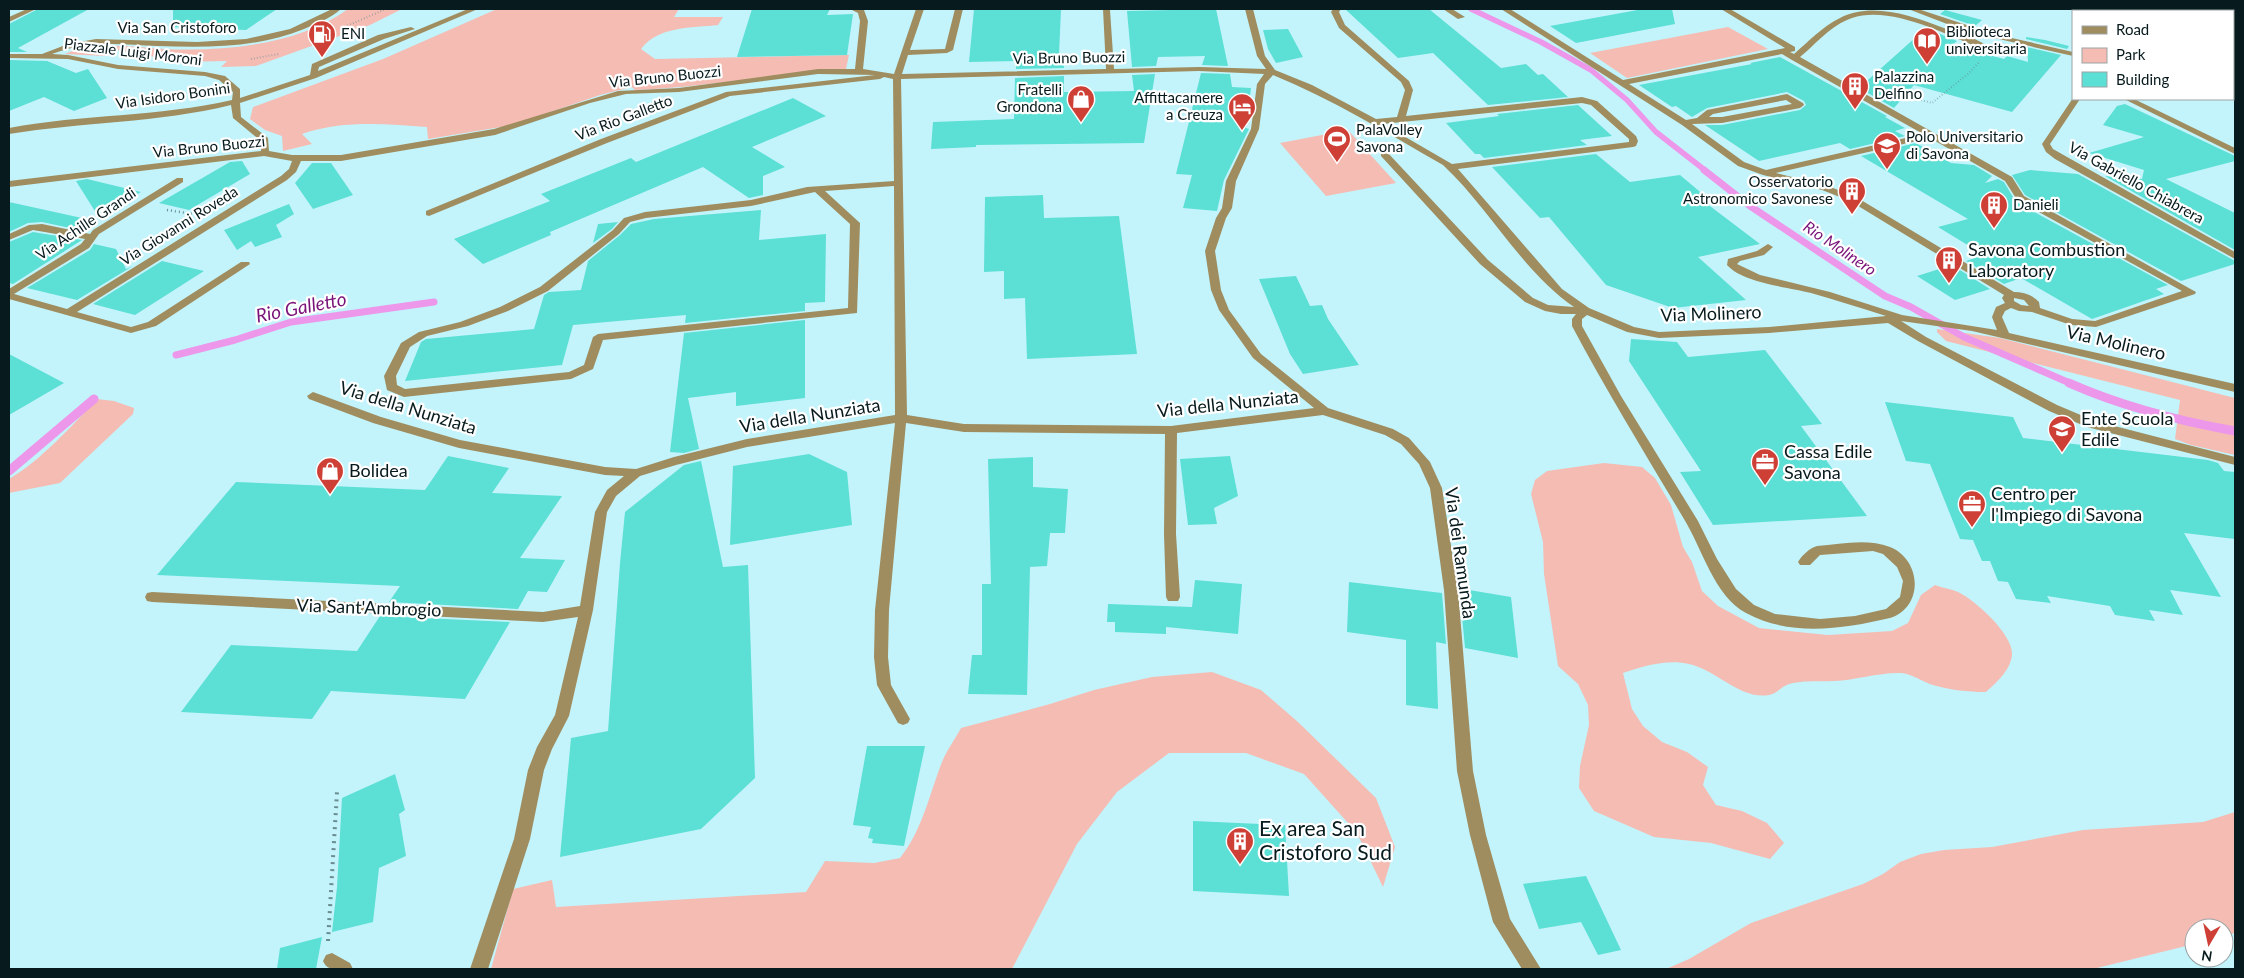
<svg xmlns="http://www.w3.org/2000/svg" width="2244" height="978" viewBox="0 0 2244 978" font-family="Lato,sans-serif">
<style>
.green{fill:#f5bcb4}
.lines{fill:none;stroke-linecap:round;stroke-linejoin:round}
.stream-far2{stroke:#ec97e9;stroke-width:5.5}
.stream-far1{stroke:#ec97e9;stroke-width:7}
.stream{stroke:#ec97e9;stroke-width:9}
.building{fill:#5cdfd5}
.path-far2{stroke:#6a8d92;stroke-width:2;stroke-dasharray:0.5 2.5;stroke-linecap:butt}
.path-far1{stroke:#6a8d92;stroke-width:2.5;stroke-dasharray:1 3;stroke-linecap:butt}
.path{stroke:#6a8d92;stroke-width:4;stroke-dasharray:2 5;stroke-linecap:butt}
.minor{fill:#9f8d60;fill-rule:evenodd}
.labels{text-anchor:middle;stroke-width:4.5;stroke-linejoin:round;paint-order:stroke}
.far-street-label{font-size:15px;fill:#071a1d;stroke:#fff}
.far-poi-label{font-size:15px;fill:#071a1d;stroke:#fff;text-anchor:start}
.far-water-label{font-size:16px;font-style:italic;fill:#791379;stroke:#fff}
.poi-label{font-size:18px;fill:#071a1d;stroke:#fff;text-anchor:start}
.street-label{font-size:18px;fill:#071a1d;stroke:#fff}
.water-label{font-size:19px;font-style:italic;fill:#791379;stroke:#fff}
.near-poi-label{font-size:21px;fill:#071a1d;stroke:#fff;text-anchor:start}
</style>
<rect width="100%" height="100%" fill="#c3f4fb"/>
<g class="green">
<path d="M348,9H402L370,25L256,66L221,67L227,61L180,62L119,50L105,56L65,54C95,41 133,47 164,49C223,52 299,45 348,9Z"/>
<path d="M497,9H679L674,17H723L718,25C692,28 658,26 641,49L655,59L849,55L846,69C776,74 706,87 635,90L632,87L600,95L513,125L428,139L427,127C386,124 342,120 302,134L312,144L283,151L282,136L265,130L250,119L253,107L383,59Z"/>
<path d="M1728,27L1768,49L1627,78L1590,53Z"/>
<path d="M1348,130L1396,183L1326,196L1280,143Z"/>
<path d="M1937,329L2000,338L2235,398V455L2191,445L2175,439L2180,400L1946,341L1937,332Z"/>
<path d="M97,399L114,401L134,408L133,414L60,483L9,493V479C39,462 73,425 97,399Z"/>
<path d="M1604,463L1642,467L1655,478L1671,505L1683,547L1692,562L1702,591L1718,606L1759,628L1828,635L1892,631L1908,623L1921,595L1935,585C1943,588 1951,589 1958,592C1975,600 2014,635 2012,655C2010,671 1997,682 1986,692C1967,692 1951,690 1933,685C1923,682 1912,674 1902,673C1879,672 1857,680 1834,681C1818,682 1805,680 1789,684C1782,686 1776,694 1769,695C1740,700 1717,670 1689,664C1667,659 1644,666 1623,673L1632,709L1643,726L1662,742L1687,752L1708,767L1703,785L1716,805L1742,811L1767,823L1784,843L1770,859L1711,843L1654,837L1594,811L1579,788L1580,766L1589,725L1588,705L1578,684L1558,666L1544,574L1543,542L1531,494L1535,480L1547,471Z"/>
<path d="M1212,672L1261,690L1298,722L1376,798L1395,847L1383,887L1357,833L1304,774L1246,753H1169L1117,792L1077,844L1012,969H491L513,889L552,880L556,907L806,892L825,861L874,863L900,858C923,829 929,795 942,762C947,750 955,739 961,728L1050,704L1094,690L1152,677Z"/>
<path d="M2235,812V933L2224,936V928H2194V944L2093,969H1666L1689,959L1751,923L1863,884L1883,874L1900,862L1921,854L1944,850L1992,847L2083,830L2203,822Z"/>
</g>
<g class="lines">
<g class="stream-far2">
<path d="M1471,9L1541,42L1591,70L1627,100L1656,132L1706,171"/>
<path d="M2104,9L2114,11"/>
<path d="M2170,11L2184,9"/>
</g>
<g class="stream-far1">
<path d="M1704,170L1750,206L1885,296L1911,307L1964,337L2072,384"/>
<path d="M176,355L235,340L291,322L434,302"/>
</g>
<g class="stream">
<path d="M2069,383C2121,406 2179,421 2235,431"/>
<path d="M9,471L94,399"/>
</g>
</g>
<g class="building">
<path d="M38,9H89L18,48L27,52H9V24Z"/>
<path d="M173,9H277L246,30L173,27Z"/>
<path d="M752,9H830L827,15L853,14L847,55L737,57Z"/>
<path d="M974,9H1061L1059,55H1064V68L1016,69V61L969,62Z"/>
<path d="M1216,9L1228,66L1202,65L1205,56L1158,57L1156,66L1132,67L1127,11Z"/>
<path d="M1345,9H1429L1501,68L1526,64L1538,75L1543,74L1568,97L1488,105L1433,53L1398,58Z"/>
<path d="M1643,9H1672L1675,24L1576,43L1550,26Z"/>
<path d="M1945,10L1982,20L1975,26L1940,14Z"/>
<path d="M1926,28L1957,41L1952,45L2004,59L2007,56L2028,62L2027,47L2061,55L2012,112L1914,85L1894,108L1859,88Z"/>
<path d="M1288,29L1303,57L1276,63L1268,49L1263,30Z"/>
<path d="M2026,37L2045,40L2069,46L2067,49L2026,39Z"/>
<path d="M1780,57L1887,116L1885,117L1905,128L1895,131L1905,136L1850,149L1840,143L1759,161L1705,125H1722L1800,110L1806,105L1804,101L1787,92L1707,108L1692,117L1676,106L1672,107L1639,85L1752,64L1750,63Z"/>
<path d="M9,60L47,61L76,73L88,69L107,98L74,111L44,97L9,111Z"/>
<path d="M1201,73L1230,74L1232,87L1251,88L1246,128L1249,129L1224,180L1217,211L1183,208L1192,175L1176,174Z"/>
<path d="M1155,74L1144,143L976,145V147L931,149L933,122L1014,119L1015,78L1064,76V92L1134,91L1132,75Z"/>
<path d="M793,98L826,116L752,147L785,167L763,176V195L749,198L703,167L550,232L551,235L483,264L454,239L550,201L541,194L631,158L636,162Z"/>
<path d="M2125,104L2235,156V161L2166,179L2235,213V250L2105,176L2142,179L2144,170L2089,153L2144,137L2103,125L2117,106Z"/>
<path d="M1578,105L1612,136L1580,140L1587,145L1484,158L1480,154H1475L1446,123L1499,116L1497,114Z"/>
<path d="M1916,143L1951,163L1974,165L1992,176L1985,183L1998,179L2004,182L2016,202L2168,285L2156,289L2164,294L2092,319L2021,278L2004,284L1966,261L1984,255L1938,227L1968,219L1861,156Z"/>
<path d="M1596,154L1630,182L1680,175L1705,196L1698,197L1760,244L1698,257L1746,300L1673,308L1606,285L1549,217L1540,218L1492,167Z"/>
<path d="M242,161L250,174L189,210L159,203L230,162Z"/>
<path d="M312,163H331L353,195L313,209L295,183Z"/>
<path d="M2030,170L2078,174L2235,261V264L2181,281L2025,195L2012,175Z"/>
<path d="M87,179L141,192L98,216L76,181Z"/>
<path d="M1043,195L1044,218L1119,216L1137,354L1027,359L1025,298L1004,299V271L984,272L985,197Z"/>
<path d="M9,202L91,220L75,229L42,222L28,223L9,232Z"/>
<path d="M289,204L294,214L276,225L282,237L255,247L251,241L237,250L224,230Z"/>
<path d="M761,210L759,240L826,234L825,302L805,303V311L685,323L686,315L573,325L562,365L405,381L421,342L426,339L534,329L544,295L549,292L581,290L588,261L620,235L631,224L654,219Z"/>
<path d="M618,222L612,229L593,243L598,224Z"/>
<path d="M33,232L82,240L13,284L9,283V242Z"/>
<path d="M94,244L116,249L126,269L133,266L77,300L27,288L90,250Z"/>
<path d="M162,261L204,271L135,315L93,304Z"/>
<path d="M1952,265L1990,289L1955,300L1917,276Z"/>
<path d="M1296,276L1310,306L1322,305L1328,319L1359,365L1303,374L1290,354L1259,279Z"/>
<path d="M805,320V398L736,406V392L688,398L699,449L684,453L670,452L684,333Z"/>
<path d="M1631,339L1677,342L1688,357L1765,350L1822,424L1801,426L1867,516L1713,525L1680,472L1701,471L1629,361Z"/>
<path d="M9,354L64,383L9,415Z"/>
<path d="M1885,402L2013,417L2023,438L2208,460L2218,463L2224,471L2235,472V539L2184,533L2221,597L2170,590L2183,615L2149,610L2155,621L2115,615L2110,606L2047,596L2051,603L2016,599L2008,582L1998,581L1990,561H1982L1973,540L1960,539L1930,464L1906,461Z"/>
<path d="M809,454L847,472L852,525L730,545L733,466Z"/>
<path d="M448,456L509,468L492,493L562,496L520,558L565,560L547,592L528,591L518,609L389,602L400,586L157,575L236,482L425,490Z"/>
<path d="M1230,456L1238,496L1214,508L1217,524L1188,525L1180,459Z"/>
<path d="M1033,457V487L1068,489L1065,533H1050L1047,566L1030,567L1027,695L968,694L972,655H982V584H991L988,459Z"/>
<path d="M701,461L723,567L748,565L755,778L701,829L560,857L571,738L608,731L620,563L625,512L684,465Z"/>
<path d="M1195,580L1242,584L1238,634L1166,627V634L1115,632V622H1107L1108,604L1192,607Z"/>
<path d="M1349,582L1442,593L1446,644L1436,642L1438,709L1406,705V640L1347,632Z"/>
<path d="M1463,589L1511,597L1518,658L1465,648L1460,595L1462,596Z"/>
<path d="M380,616L510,622L465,699L331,691L312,719L181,712L231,645L357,651Z"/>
<path d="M867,746H925L904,846L872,843L873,839L868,838L871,827L853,825Z"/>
<path d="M395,774L405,810L399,814L406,856L379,868L373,922L332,932L337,887L342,798Z"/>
<path d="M1193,821L1285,825L1289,896L1193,891Z"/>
<path d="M1586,876L1621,950L1598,955L1581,922L1539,929L1523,884Z"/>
<path d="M322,937L316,969H277L280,948Z"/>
</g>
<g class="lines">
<g class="path-far2">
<path d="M342,28L386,9"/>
<path d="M251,59L279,54"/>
<path d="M1898,94L1932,103L1969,73L1980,61"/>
</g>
<path class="path-far1" d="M167,210L193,214"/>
<path class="path" d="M328,941L337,792"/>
<g class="minor">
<path d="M27,9H36L9,22V17Z"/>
<path d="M332,9H341C331,18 316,24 304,29C258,48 206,48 157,46C121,44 86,40 52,54L68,55L118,65L205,72L225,76L240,89V98L310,75L312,64L378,35L411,27L415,29L384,39L319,67L318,71L468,9H478L316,78L240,103L241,117L268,138L269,151L292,155H341L494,129L618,91L679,88L818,69H855L860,21L858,13L850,9L864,10L868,21L863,69L894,74L916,9H924L910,50L945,49L955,9H963L953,50L947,53L908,55L902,74L1106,69L1103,9L1110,10L1114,69L1199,67L1266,69L1257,56L1245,9H1253L1265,56L1275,70L1312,85L1376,119L1397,117L1405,90L1401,82L1339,28L1331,12L1333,9H1341L1339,12L1345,25L1409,81L1413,90L1406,116L1582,97L1597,101L1636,136L1638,141L1636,146L1633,147L1458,169L1562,289L1589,308L1634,327L1659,332L1769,327L1886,316C1861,308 1836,300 1811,293C1788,287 1743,283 1727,265L1728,259L1757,251L1768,244L1773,247L1764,255L1740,261L1737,264L1760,275L1830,292L1902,315L1997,330L1992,317L1996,307L2005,303L2002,298L2004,295L1850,201L1822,190L1763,175L1738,166L1682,125L1501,9H1510L1623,80L1785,48L1721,9H1730L1795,47V51L1790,52L1794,54C1809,41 1822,27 1840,18C1871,2 1910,15 1941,27C1955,32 1975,37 1987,46L1980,48C1945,34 1890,5 1852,18C1831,25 1816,44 1800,57L2012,177L2024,196L2196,292L2195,294L2096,327L2071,325L2032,312L2019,311L2011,308L2005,311L2002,317L2009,333L2235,384V392L1972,331L1901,321L1926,337L2057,405L2095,421L2235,457V465L2087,427L2049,411L1918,341L1888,323L1769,333L1659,338L1627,332L1587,315L1582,319V326L1621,396L1698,521L1717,559L1736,589L1754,605L1775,614L1820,619L1855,616L1886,609L1900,597L1903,581L1897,567L1883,554L1873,551L1820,555L1810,565H1800L1798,562C1802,555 1810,548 1817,546C1841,544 1867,538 1890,547C1922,560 1924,607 1890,618C1843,629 1790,637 1746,613C1714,596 1702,548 1684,519C1646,455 1607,392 1572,326V319L1576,314H1561L1545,311L1525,302L1480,264L1381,156V152H1387L1488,260L1533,298L1548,305L1574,307C1521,270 1490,209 1443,165C1387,133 1332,99 1273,75L1265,84L1259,129L1236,181L1232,208L1226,218L1215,251L1221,290L1229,310L1261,354L1328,408L1393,429L1409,438L1430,462L1442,488L1458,590L1473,771L1486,835L1510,919L1541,969H1522L1493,922L1470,835L1457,771L1444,590L1430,488L1419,464L1401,444L1385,435L1323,415L1177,433L1176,534L1180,597L1178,601H1168L1166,597L1164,534L1165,434L964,432L906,423L889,610L888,657L891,685L910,719L908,723L903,725L898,723L877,685L874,657L875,610L895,423L747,447L676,465L640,476L616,496L607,512L593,610L569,716L552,749L544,770L530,839L488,969H470L514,839L528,770L537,747L555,715L578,617L543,622L152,602L147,601L145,597L147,593L152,592L543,612L580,606L595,512L607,490L624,476L605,475L459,448L373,423L309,399L307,396L313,392L381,417L460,440L605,467L636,469L674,457L747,439L895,415L894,186L825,191L860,223L857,313L603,340L593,369L571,379L404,397L387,390L384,376L401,343L419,332L460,322L500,307L540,287L613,230L624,218L645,212L751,200L807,187L894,181L893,79L884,77L880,79L730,96L607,143L429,216L426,215V211L601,139L726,92L875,75L818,74L679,92L626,94L590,103L495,135L341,161H301L296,172L287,180L77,312L131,327L148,322L241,262H249L250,264L156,326L131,333L9,299V289L81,244L85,239L33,230L9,240V234L29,225L42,224L90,234L93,230L177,178H183V182L99,234L89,248L14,294L67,309L281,176L289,169L292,161L264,156L9,187V181L261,151V141L233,118L231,105C158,123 82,122 9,134V128C83,114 158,117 232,100L233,92L219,80L205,76L118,69L68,59L9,58V54H42L68,44L96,39L197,42L246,39L290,29ZM1782,54L1792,60L1923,134L1766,170L1744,162L1692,124L1722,123L1800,108L1804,105L1803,103L1787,94L1707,110L1697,118L1686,120L1629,84ZM1199,71L1264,74L1257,84L1251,129L1226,181L1222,208L1216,218L1205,251L1211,290L1219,310L1253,358L1314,408L1171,426L964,424L907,415L901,79ZM1786,100L1792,104L1722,117H1709L1713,114ZM1582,103L1591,105L1629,139V142L1452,164L1383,124ZM1930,138L2005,181L2017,200L2182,291L2095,321L2072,319L2040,308L2039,302C2033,295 2023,292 2014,292L1856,197L1828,186L1776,173ZM815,192L850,224L848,308L598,334L593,337L584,365L569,372L405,389L397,385L396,376L410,347L427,336L468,326L508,311L548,291L619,234L630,222L646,218L751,206ZM2014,298L2024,300L2029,306L2021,305L2014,301Z"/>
<path d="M1443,9H1452L1465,17L1458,19Z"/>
<path d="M1908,9H1918L1994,34L2073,52V56L1968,32Z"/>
<rect x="2233" y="86" width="2" height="5"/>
<path d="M2073,98L2080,99L2050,144L2053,149L2235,252V259L2055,159L2046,152L2042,144Z"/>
<path d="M2124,99H2134L2235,148V154Z"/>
<path d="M332,953L350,963L353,969C341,969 328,973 323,961L326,955Z"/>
</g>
</g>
<defs>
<g id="fuel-pin" transform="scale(1.4375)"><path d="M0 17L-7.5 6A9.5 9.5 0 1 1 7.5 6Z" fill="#ce4036" stroke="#fff"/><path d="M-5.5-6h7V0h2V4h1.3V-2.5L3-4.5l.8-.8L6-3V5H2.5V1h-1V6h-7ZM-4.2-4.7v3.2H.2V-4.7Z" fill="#fff"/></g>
<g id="library-pin" transform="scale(1.4375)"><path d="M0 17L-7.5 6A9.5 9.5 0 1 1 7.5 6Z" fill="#ce4036" stroke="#fff"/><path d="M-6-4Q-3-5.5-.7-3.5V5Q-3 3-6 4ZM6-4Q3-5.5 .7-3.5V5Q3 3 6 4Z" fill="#fff"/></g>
<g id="building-pin" transform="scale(1.4375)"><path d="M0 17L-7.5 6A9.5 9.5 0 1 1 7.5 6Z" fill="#ce4036" stroke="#fff"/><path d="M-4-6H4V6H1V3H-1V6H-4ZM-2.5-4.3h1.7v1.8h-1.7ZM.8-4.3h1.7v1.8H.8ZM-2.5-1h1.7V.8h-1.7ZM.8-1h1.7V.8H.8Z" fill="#fff"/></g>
<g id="shop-pin" transform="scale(1.4375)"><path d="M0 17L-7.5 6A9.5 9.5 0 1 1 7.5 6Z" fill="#ce4036" stroke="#fff"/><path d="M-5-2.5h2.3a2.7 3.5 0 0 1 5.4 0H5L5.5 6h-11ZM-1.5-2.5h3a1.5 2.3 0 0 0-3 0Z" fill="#fff"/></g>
<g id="hotel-pin" transform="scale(1.4375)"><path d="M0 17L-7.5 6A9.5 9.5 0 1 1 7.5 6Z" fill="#ce4036" stroke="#fff"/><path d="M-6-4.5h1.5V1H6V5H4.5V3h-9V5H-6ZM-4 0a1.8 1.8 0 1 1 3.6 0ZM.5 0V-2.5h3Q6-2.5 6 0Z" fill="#fff"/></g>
<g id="stadium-pin" transform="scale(1.4375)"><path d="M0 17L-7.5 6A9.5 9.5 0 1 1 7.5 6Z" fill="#ce4036" stroke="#fff"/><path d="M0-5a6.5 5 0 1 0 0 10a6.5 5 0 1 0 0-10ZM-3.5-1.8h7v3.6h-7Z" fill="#fff"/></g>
<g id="university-pin" transform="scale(1.4375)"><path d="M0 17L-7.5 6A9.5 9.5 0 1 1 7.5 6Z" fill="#ce4036" stroke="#fff"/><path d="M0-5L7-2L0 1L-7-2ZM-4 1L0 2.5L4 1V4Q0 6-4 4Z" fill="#fff"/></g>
<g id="school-pin" transform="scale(1.4375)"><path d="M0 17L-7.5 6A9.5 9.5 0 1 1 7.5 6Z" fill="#ce4036" stroke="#fff"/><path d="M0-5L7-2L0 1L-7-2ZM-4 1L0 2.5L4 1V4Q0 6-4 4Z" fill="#fff"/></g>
<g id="office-pin" transform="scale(1.4375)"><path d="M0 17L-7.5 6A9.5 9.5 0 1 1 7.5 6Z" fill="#ce4036" stroke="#fff"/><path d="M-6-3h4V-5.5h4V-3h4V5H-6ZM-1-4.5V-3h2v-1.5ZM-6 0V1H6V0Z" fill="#fff"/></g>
</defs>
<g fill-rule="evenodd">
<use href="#fuel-pin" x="322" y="34"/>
<use href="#library-pin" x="1927" y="41"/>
<use href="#building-pin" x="1855" y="86"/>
<use href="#shop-pin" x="1081" y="99"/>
<use href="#hotel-pin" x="1242" y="107"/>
<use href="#stadium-pin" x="1337" y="139"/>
<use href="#university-pin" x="1887" y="146"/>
<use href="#building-pin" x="1852" y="191"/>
<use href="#building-pin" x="1994" y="205"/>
<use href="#building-pin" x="1949" y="260"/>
<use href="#school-pin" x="2062" y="429"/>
<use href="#office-pin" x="1765" y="462"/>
<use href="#shop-pin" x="330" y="471"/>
<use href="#office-pin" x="1972" y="504"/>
<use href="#building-pin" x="1240" y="841"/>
</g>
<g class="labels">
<g class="far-street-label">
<text x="177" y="33">Via San Cristoforo</text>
<text transform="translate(133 52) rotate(7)" y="5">Piazzale Luigi Moroni</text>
<text transform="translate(1069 58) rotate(-1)" y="5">Via Bruno Buozzi</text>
<text transform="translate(665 77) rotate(-6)" y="5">Via Bruno Buozzi</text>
<text transform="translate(173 96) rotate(-8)" y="5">Via Isidoro Bonini</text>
<text transform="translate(624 118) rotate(-21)" y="5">Via Rio Galletto</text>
<text transform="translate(209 147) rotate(-6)" y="5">Via Bruno Buozzi</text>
<text transform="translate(2136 183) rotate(29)" y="5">Via Gabriello Chiabrera</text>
<text transform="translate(86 224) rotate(-34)" y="5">Via Achille Grandi</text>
<text transform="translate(179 226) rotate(-32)" y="5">Via Giovanni Roveda</text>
</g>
<g class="far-poi-label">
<text x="1946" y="37">Biblioteca<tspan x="1946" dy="17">universitaria</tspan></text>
<text x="341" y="39">ENI</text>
<text x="1874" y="82">Palazzina<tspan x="1874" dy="17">Delfino</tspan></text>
<text x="1062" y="95" text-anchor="end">Fratelli<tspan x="1062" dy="17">Grondona</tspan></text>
<text x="1223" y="103" text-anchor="end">Affittacamere<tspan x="1223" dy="17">a Creuza</tspan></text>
<text x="1356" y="135">PalaVolley<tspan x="1356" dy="17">Savona</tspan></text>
<text x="1906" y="142">Polo Universitario<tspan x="1906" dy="17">di Savona</tspan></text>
<text x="1833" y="187" text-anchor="end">Osservatorio<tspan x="1833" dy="17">Astronomico Savonese</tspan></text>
<text x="2013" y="210">Danieli</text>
</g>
<g class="far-water-label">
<text transform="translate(1840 248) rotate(34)" y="6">Rio Molinero</text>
</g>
<g class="poi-label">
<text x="1968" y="256">Savona Combustion<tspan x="1968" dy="21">Laboratory</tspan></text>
<text x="2081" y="425">Ente Scuola<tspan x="2081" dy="21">Edile</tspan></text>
<text x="1784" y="458">Cassa Edile<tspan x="1784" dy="21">Savona</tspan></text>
<text x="349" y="477">Bolidea</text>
<text x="1991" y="500">Centro per<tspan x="1991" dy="21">l'Impiego di Savona</tspan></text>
</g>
<g class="street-label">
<text transform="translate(1711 314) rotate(-2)" y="6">Via Molinero</text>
<text transform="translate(2116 343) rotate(13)" y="6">Via Molinero</text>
<text transform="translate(1228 404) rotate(-6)" y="6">Via della Nunziata</text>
<text transform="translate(408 408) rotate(17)" y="6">Via della Nunziata</text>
<text transform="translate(810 416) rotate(-9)" y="6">Via della Nunziata</text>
<text transform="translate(1460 553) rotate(82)" y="6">Via dei Ramunda</text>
<text transform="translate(369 608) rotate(2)" y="6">Via Sant'Ambrogio</text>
</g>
<g class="water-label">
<text transform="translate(301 307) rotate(-11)" y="7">Rio Galletto</text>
</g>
<g class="near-poi-label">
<text x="1259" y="836">Ex area San<tspan x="1259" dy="24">Cristoforo Sud</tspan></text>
</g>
</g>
<rect width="2244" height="978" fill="none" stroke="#071a1d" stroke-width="20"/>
<rect x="2072" y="10" width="162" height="90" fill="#ffffff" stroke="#9ca3a5"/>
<rect x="2082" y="26" width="25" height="8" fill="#9f8d60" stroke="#9ca3a5"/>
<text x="2116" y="35" font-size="15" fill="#071a1d">Road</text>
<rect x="2082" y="48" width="25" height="15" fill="#f5bcb4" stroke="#9ca3a5"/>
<text x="2116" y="60" font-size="15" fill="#071a1d">Park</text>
<rect x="2082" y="72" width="25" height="15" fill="#5cdfd5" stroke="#9ca3a5"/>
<text x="2116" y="85" font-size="15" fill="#071a1d">Building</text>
<g transform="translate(2209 943) rotate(189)"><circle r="24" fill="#ffffff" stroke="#9ca3a5"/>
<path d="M0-4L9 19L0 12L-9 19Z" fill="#ce4036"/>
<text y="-8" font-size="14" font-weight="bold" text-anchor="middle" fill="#071a1d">N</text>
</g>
</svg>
